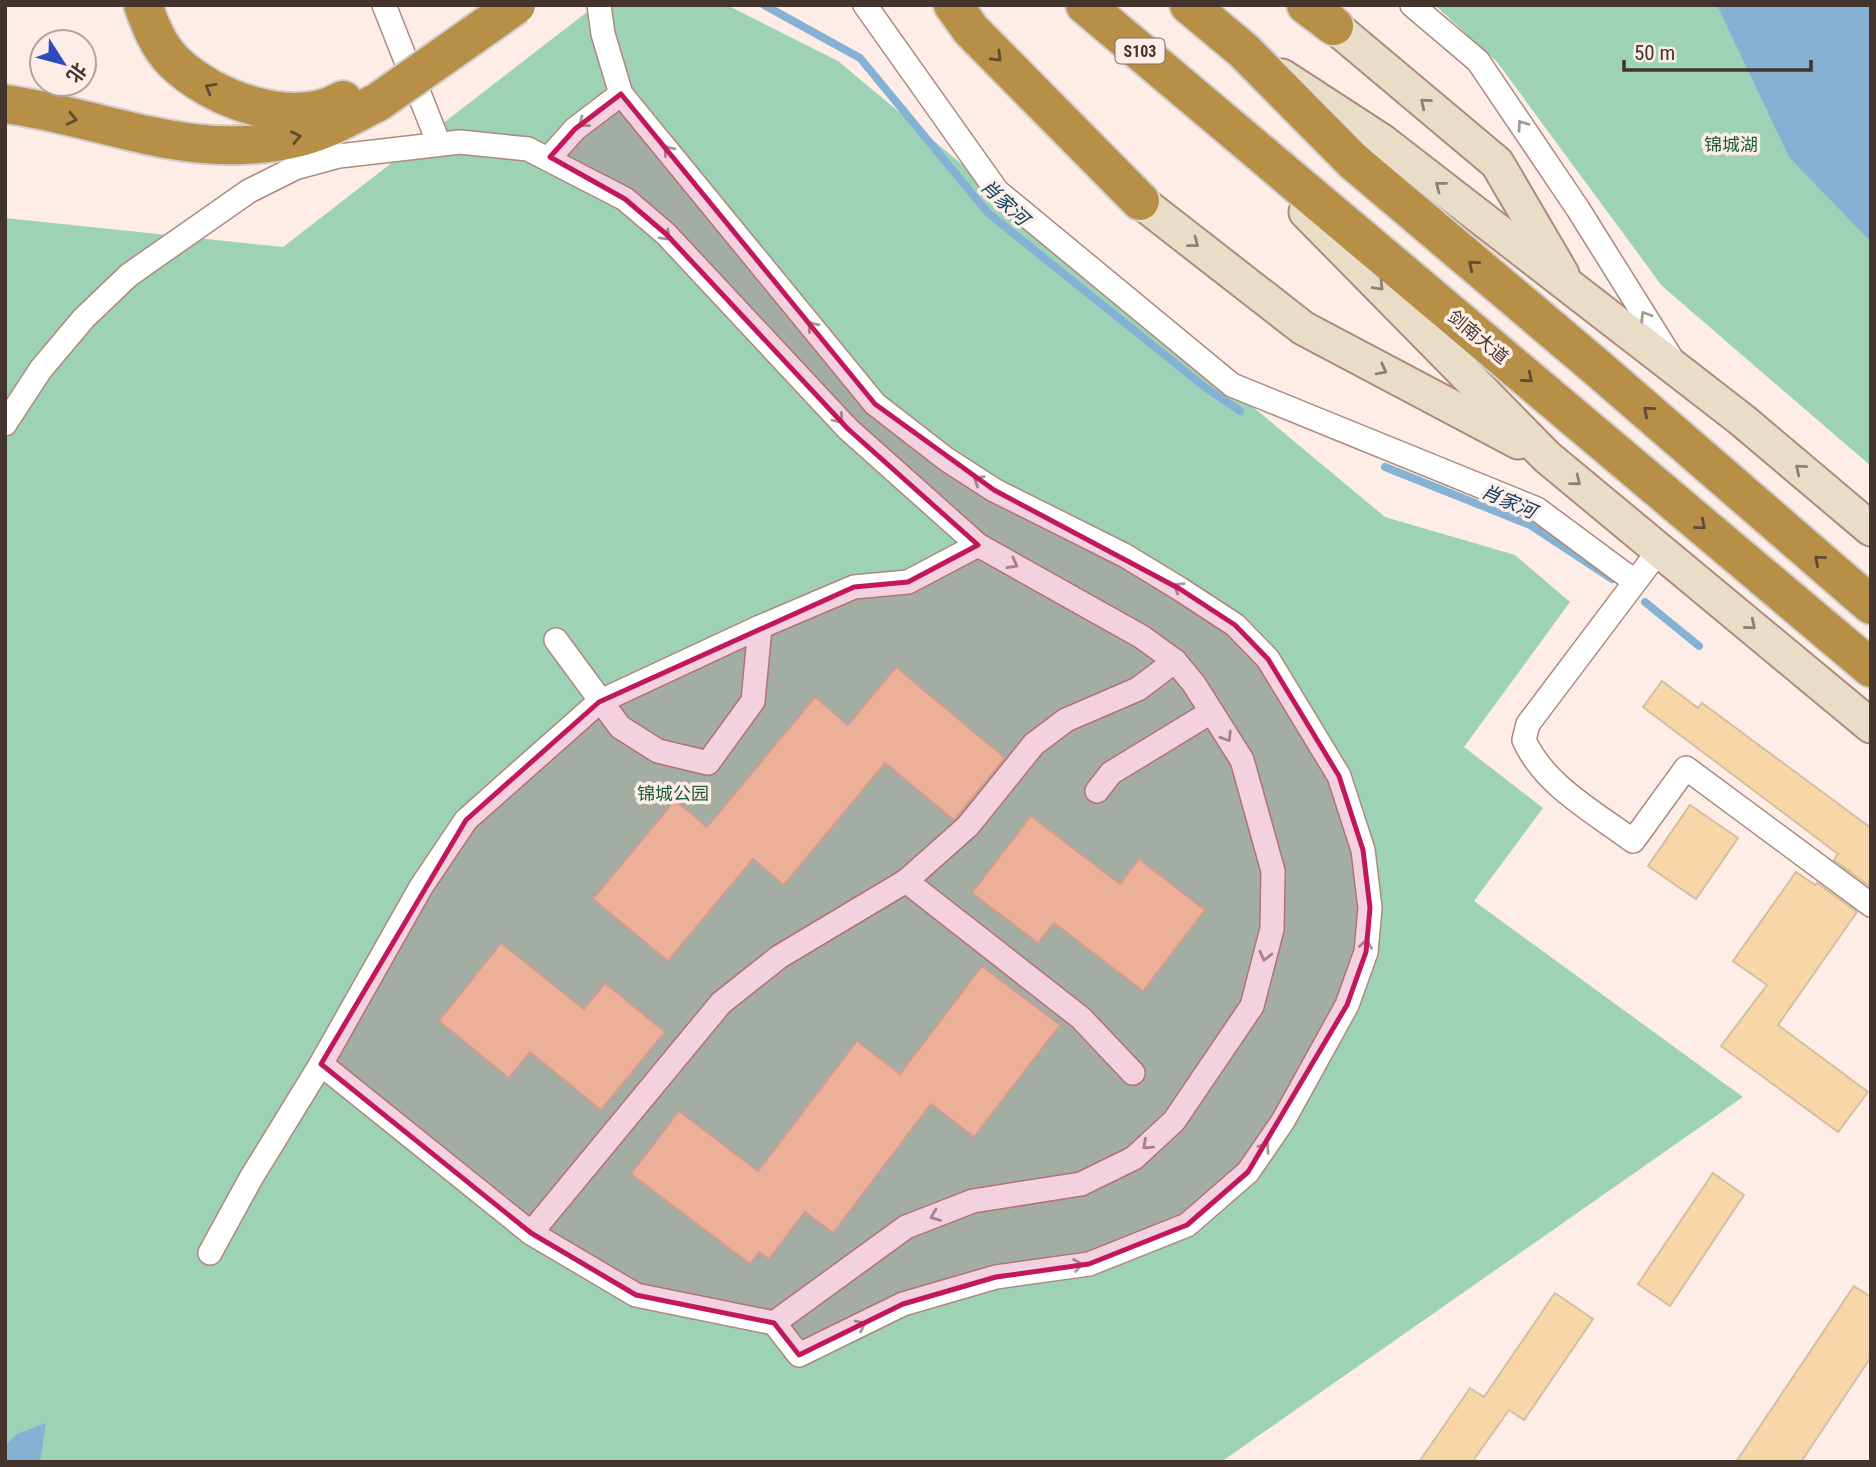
<svg xmlns="http://www.w3.org/2000/svg" width="1876" height="1467" viewBox="0 0 1876 1467" font-family="'Roboto Condensed','Noto Sans SC',sans-serif">
<style>
.green{fill:#9dd2b6}
.water{fill:#85b1d5}
.lines{fill:none;stroke-linecap:round;stroke-linejoin:round}
.stream{stroke:#85b1d5;stroke-width:8}
.building{fill:#f7d6a8;stroke:#d5bfa0;stroke-width:2}
.street-casing{stroke:#ad8a7b;stroke-width:26}
.secondary-casing{stroke:#ad8a7b;stroke-width:37}
.highway-casing{stroke:#d2cecd;stroke-width:42}
.street{stroke:#fff;stroke-width:23}
.secondary{stroke:#e9ddc8;stroke-width:33}
.highway{stroke:#b78f46;stroke-width:38}
.highway-bridge-casing{stroke:#d2cecd;stroke-width:42;stroke-linecap:butt}
.highway-bridge{stroke:#b78f46;stroke-width:38}
.oneway{stroke:#604b34}
.oneway2{stroke:#8e8073}
.oneway3{stroke:#a19a96}
.marked{fill:#c2185b;fill-opacity:0.2;stroke:#c2185b;stroke-width:5;stroke-linejoin:round}
.labels{text-anchor:middle;stroke-width:7;stroke-linejoin:round;paint-order:stroke}
.shield{fill:#fdede6;stroke:#7b6c65;stroke-width:2}
.shield-label{font-size:16px;font-weight:bold;fill:#43342e}
.park-label{font-size:18px;fill:#1c5d41;stroke:#fdede6}
.street-label{font-size:18px;fill:#43342e;stroke:#fdede6}
.water-label{font-size:19px;font-style:italic;fill:#083f62;stroke:#fdede6}
</style>
<rect width="100%" height="100%" fill="#fdede6"/>
<g class="green">
<path d="M596,5H727L838,61L1385,517L1515,555L1570,602L1464,747L1543,808L1474,901L1743,1097L1221,1462H5V218L283,247Z"/>
<path d="M1435,5H1871V466L1662,286L1497,62Z"/>
</g>
<g class="water">
<path d="M1717,5H1871V242L1789,157Z"/>
<path d="M46,1423L40,1462H5V1446L17,1434Z"/>
</g>
<g class="lines">
<g class="stream">
<path d="M764,5L860,58L988,213L1206,388L1240,411"/>
<path d="M1385,467L1530,525L1612,579"/>
<path d="M1645,602L1699,646"/>
</g>
</g>
<g class="building">
<path d="M896,667L1005,758L954,820L885,763L784,885L753,859L668,961L593,899L675,800L707,827L815,697L848,725Z"/>
<path d="M1662,681L1698,708L1702,703L1871,828V887L1834,860L1838,854L1643,707Z"/>
<path d="M1690,805L1738,838L1696,899L1648,866Z"/>
<path d="M1031,816L1120,884L1139,859L1205,910L1143,991L1054,923L1038,943L972,893Z"/>
<path d="M1796,872L1815,885L1817,883L1857,912L1778,1025L1868,1092L1838,1132L1721,1046L1767,985L1733,961Z"/>
<path d="M501,943L584,1009L605,983L665,1032L601,1110L530,1052L509,1078L439,1021Z"/>
<path d="M982,966L1060,1025L974,1137L931,1104L833,1233L805,1212L769,1259L759,1252L750,1264L631,1174L679,1111L758,1171L857,1041L900,1074Z"/>
<path d="M1713,1173L1744,1195L1670,1306L1638,1284Z"/>
<path d="M1854,1286L1871,1297V1357L1801,1462H1736Z"/>
<path d="M1555,1293L1593,1319L1524,1420L1509,1410L1472,1462H1419L1470,1388L1484,1397Z"/>
</g>
<g class="lines">
<g class="street-casing">
<g id="street">
<path d="M384,5L439,144"/>
<path d="M865,5L997,191L1232,385L1537,509L1634,581"/>
<path d="M1412,5L1478,61L1578,209L1670,356"/>
<path d="M550,157L575,129L621,94"/>
<path d="M5,424L41,369L84,318L129,275L249,191L295,168L339,156L460,142L528,149L625,199L666,234L848,429L978,545L1142,637L1175,661L1194,684L1242,760L1273,871L1272,929L1252,1006L1174,1121L1134,1158L1081,1184L973,1201L906,1227L774,1323"/>
<path d="M1660,549L1528,724L1524,740C1544,785 1594,812 1633,841L1686,768L1871,905"/>
<path d="M556,640L620,727L658,751L708,763L753,701L760,627"/>
<path d="M1097,791L1111,773L1211,712"/>
<path d="M906,881L1081,1018L1133,1073"/>
<path d="M321,1064L531,1233L636,1295L774,1323L799,1355L903,1304L996,1277L1089,1264L1187,1225L1248,1172L1283,1121L1347,1005L1366,952L1370,908L1363,850L1339,776L1268,659L1235,625L1180,589L1124,555L994,490L946,459L875,404L621,94L603,34L599,5"/>
<path d="M531,1233L721,1003L779,957L906,881L968,826L1034,744L1066,720L1138,689L1175,661"/>
<path d="M210,1253L251,1178L321,1064L421,887L466,820L599,702L760,627L854,587L908,582L978,545"/>
</g>
</g>
<g class="secondary-casing">
<g id="secondary">
<path d="M1334,26L1497,163L1562,274"/>
<path d="M1282,76L1382,141L1742,420L1871,529"/>
<path d="M1140,201L1303,328L1518,442"/>
<path d="M1306,212L1547,457L1871,726"/>
</g>
</g>
<g class="highway-casing">
<g id="highway">
<path d="M143,5C150,25 158,46 174,62C213,100 293,129 343,100"/>
<path d="M953,5L971,30L1140,201"/>
<path d="M1085,5L1871,668"/>
<path d="M1189,5L1244,51L1353,161L1594,365L1871,605"/>
<path d="M1306,5L1334,26"/>
<path d="M5,104C108,118 192,164 300,137C327,130 354,114 378,102"/>
</g>
</g>
<use href="#street" class="street"/>
<use href="#secondary" class="secondary"/>
<use href="#highway" class="highway"/>
<g class="highway-bridge-casing">
<path id="highway-bridge" d="M378,102L516,5"/>
</g>
<use href="#highway-bridge" class="highway-bridge"/>
</g>
<defs><path id="oneway-chevron" d="M-2-3.5L2.5 0L-2 3.5" fill="none" stroke-width="1.6" stroke-linecap="round" stroke-linejoin="round" transform="scale(1.75)"/></defs>
<g class="oneway">
<use href="#oneway-chevron" transform="translate(997 57) rotate(45)"/>
<use href="#oneway-chevron" transform="translate(210 88) rotate(-150)"/>
<use href="#oneway-chevron" transform="translate(72 119) rotate(13)"/>
<use href="#oneway-chevron" transform="translate(296 137) rotate(-12)"/>
<use href="#oneway-chevron" transform="translate(1473 265) rotate(-140)"/>
<use href="#oneway-chevron" transform="translate(1528 378) rotate(40)"/>
<use href="#oneway-chevron" transform="translate(1648 411) rotate(-139)"/>
<use href="#oneway-chevron" transform="translate(1701 525) rotate(40)"/>
<use href="#oneway-chevron" transform="translate(1819 560) rotate(-139)"/>
</g>
<g class="oneway2">
<use href="#oneway-chevron" transform="translate(1425 103) rotate(-140)"/>
<use href="#oneway-chevron" transform="translate(1440 186) rotate(-142)"/>
<use href="#oneway-chevron" transform="translate(1194 243) rotate(38)"/>
<use href="#oneway-chevron" transform="translate(1379 286) rotate(46)"/>
<use href="#oneway-chevron" transform="translate(1382 370) rotate(28)"/>
<use href="#oneway-chevron" transform="translate(1800 469) rotate(-140)"/>
<use href="#oneway-chevron" transform="translate(1576 481) rotate(39)"/>
<use href="#oneway-chevron" transform="translate(1751 625) rotate(40)"/>
</g>
<g class="oneway3">
<use href="#oneway-chevron" transform="translate(583 123) rotate(142)"/>
<use href="#oneway-chevron" transform="translate(1522 125) rotate(-125)"/>
<use href="#oneway-chevron" transform="translate(668 150) rotate(-129)"/>
<use href="#oneway-chevron" transform="translate(666 236) rotate(45)"/>
<use href="#oneway-chevron" transform="translate(1645 316) rotate(-122)"/>
<use href="#oneway-chevron" transform="translate(812 326) rotate(-129)"/>
<use href="#oneway-chevron" transform="translate(839 419) rotate(50)"/>
<use href="#oneway-chevron" transform="translate(978 480) rotate(-147)"/>
<use href="#oneway-chevron" transform="translate(1013 564) rotate(29)"/>
<use href="#oneway-chevron" transform="translate(1178 587) rotate(-148)"/>
<use href="#oneway-chevron" transform="translate(1227 737) rotate(58)"/>
<use href="#oneway-chevron" transform="translate(1366 944) rotate(-82)"/>
<use href="#oneway-chevron" transform="translate(1265 956) rotate(104)"/>
<use href="#oneway-chevron" transform="translate(1147 1145) rotate(138)"/>
<use href="#oneway-chevron" transform="translate(1265 1147) rotate(-56)"/>
<use href="#oneway-chevron" transform="translate(935 1216) rotate(158)"/>
<use href="#oneway-chevron" transform="translate(1078 1265) rotate(-9)"/>
<use href="#oneway-chevron" transform="translate(861 1325) rotate(-26)"/>
</g>
<path class="marked" d="M621,94L875,404L994,490L1180,589L1235,625L1268,659L1339,776L1363,850L1370,908L1366,952L1347,1005L1248,1172L1187,1225L1089,1264L996,1277L903,1304L799,1355L774,1323L636,1295L531,1233L321,1064L466,820L599,702L854,587L908,582L978,545L848,429L666,234L625,199L550,157L575,129Z"/>
<g class="labels">
<rect class="shield" x="1115.5" y="38.5" width="49" height="25" rx="5"/>
<g class="shield-label">
<text x="1140" y="57">S103</text>
</g>
<g class="park-label">
<text x="1731" y="151">锦城湖</text>
<text x="673" y="800">锦城公园</text>
</g>
<g class="street-label">
<text transform="translate(1478 337) rotate(40)" y="6">剑南大道</text>
</g>
<g class="water-label">
<text transform="translate(1005 202) rotate(43)" y="7">肖家河</text>
<text transform="translate(1509 501) rotate(23)" y="7">肖家河</text>
</g>
</g>
<rect width="1876" height="1467" fill="none" stroke="#43342e" stroke-width="14"/>
<g transform="translate(63 63) rotate(126)"><circle r="33" fill="#fdede6" stroke="#b3a39c" stroke-width="2"/>
<path d="M0-5L12 26L0 18L-12 26Z" fill="#2c4cbc"/>
<text y="-10" font-size="19" font-weight="bold" text-anchor="middle" fill="#43342e">北</text>
</g>
<path d="M1624 60v10h187v-10" fill="none" stroke="#43342e" stroke-width="3.5"/>
<text x="1634" y="60" font-size="21" fill="#43342e" stroke="#fdede6" stroke-width="5" paint-order="stroke">50 m</text>
</svg>
